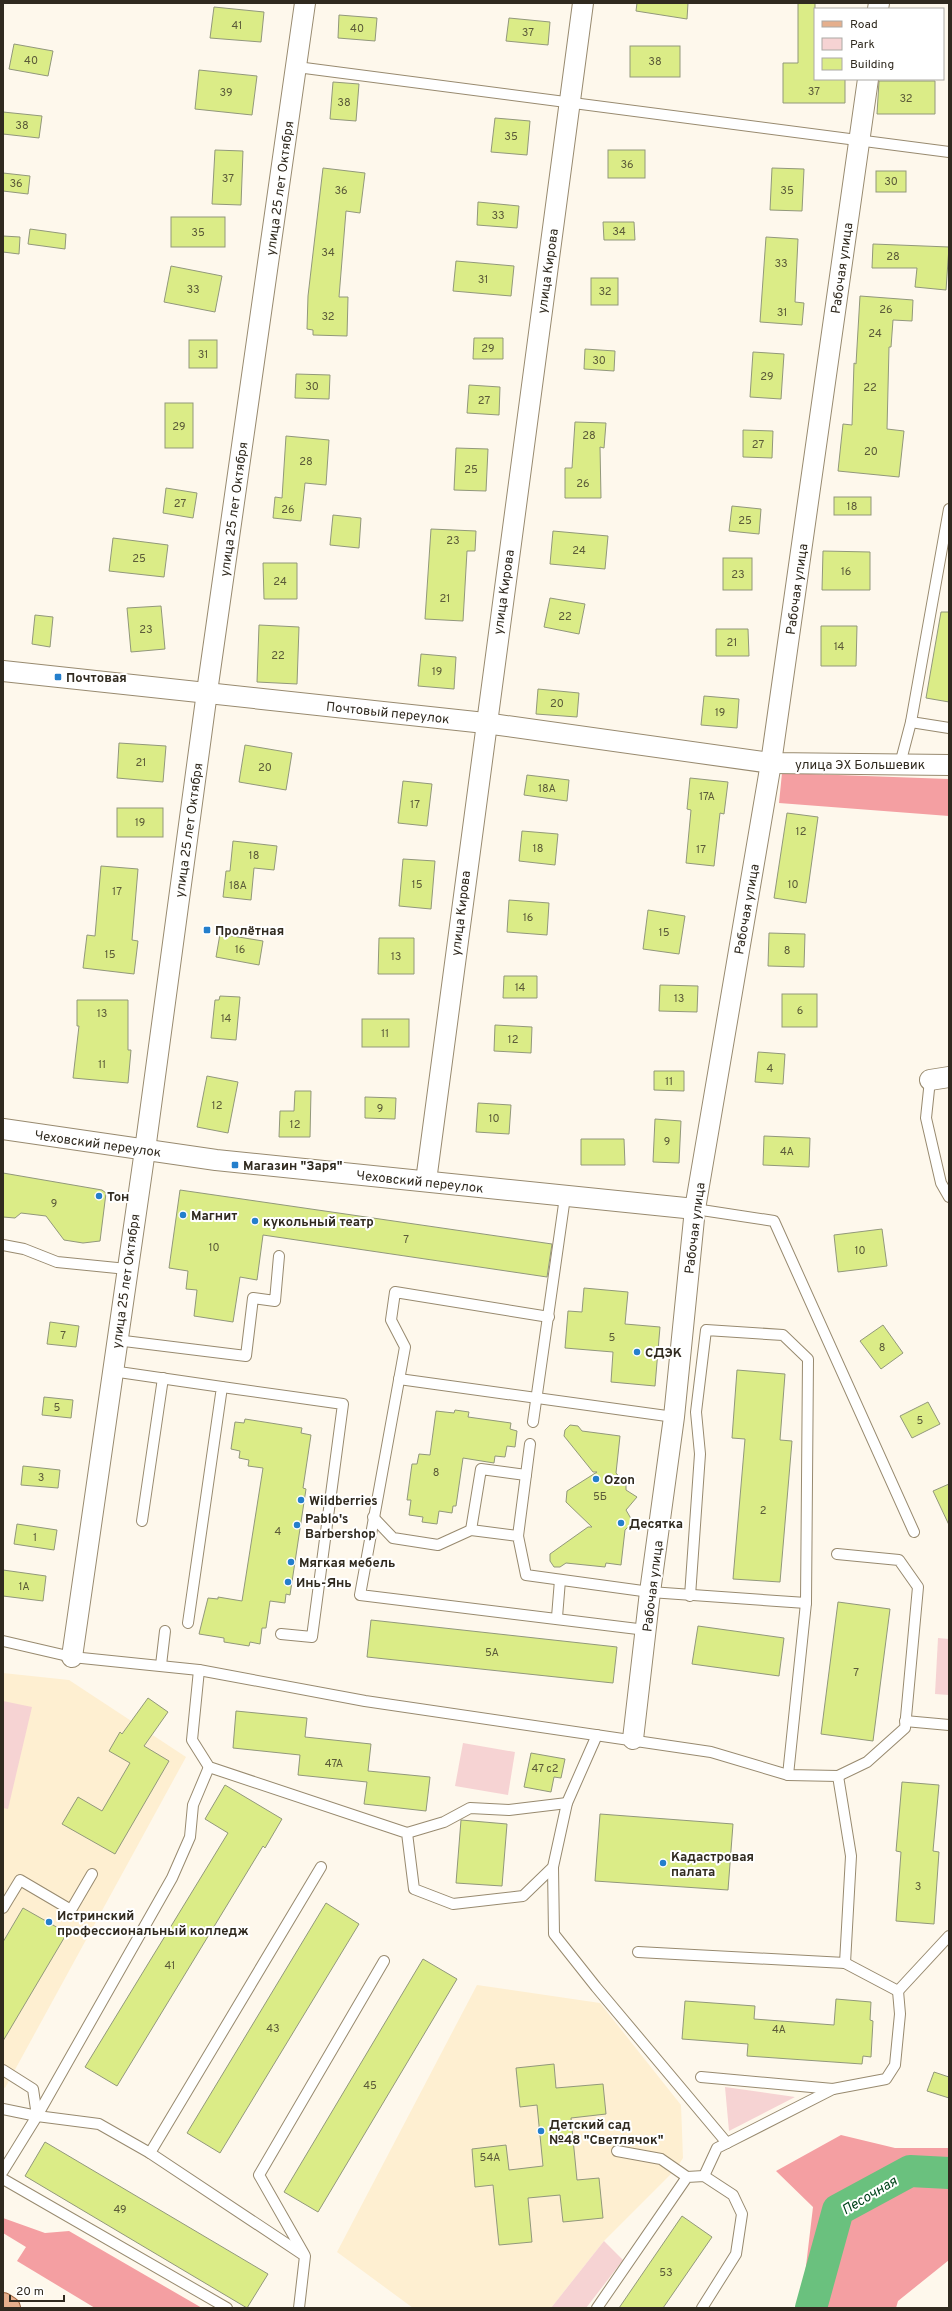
<svg xmlns="http://www.w3.org/2000/svg" width="952" height="2311" viewBox="0 0 952 2311" font-family="Overpass,sans-serif">
<style>
.built{fill:#feefd1}
.green{fill:#f6d3d3}
.forest{fill:#f49fa2}
.lines{fill:none;stroke-linecap:round;stroke-linejoin:round}
.river{stroke:#6ac17e;stroke-width:32}
.building{fill:#dbec87;stroke:#92987b}
.lane-casing{stroke:#988a6f;stroke-width:12}
.street-casing{stroke:#988a6f;stroke-width:22}
.primary-casing{stroke:#9a5d35;stroke-width:24}
.lane{stroke:#fff;stroke-width:10}
.street{stroke:#fff;stroke-width:20}
.primary{stroke:#e5af8d;stroke-width:22}
.poi-dot{fill:#247fcc;stroke:#fff;stroke-width:1.5}
.labels{text-anchor:middle;stroke-width:4;stroke-linejoin:round;paint-order:stroke}
.number-label{font-size:11px;fill:#5b5a39}
.street-label{font-size:13px;fill:#302a1f;stroke:#fff}
.poi-label{font-size:13px;font-weight:bold;fill:#302a1f;stroke:#fff;text-anchor:start}
.water-label{font-size:14px;font-style:italic;fill:#00451b;stroke:#fff}
</style>
<rect width="100%" height="100%" fill="#fef8ec"/>
<g class="built">
<path d="M3,1673L69,1680L186,1757L5,2088L3,2087Z"/>
<path d="M477,1985L600,2003L681,2105L683,2158L676,2169L604,2241L551,2308H413L337,2252Z"/>
</g>
<g class="green">
<path d="M938,1638L949,1639V1695L935,1694Z"/>
<path d="M3,1701L32,1707L8,1809L3,1808Z"/>
<path d="M463,1743L515,1752L508,1795L455,1786Z"/>
<path d="M725,2087L795,2097L729,2131Z"/>
<path d="M604,2241L623,2260L586,2308H551Z"/>
</g>
<g class="forest">
<path d="M782,773L949,779V816L779,803Z"/>
<path d="M841,2135L895,2148H949V2260L898,2301L896,2308H801L813,2207L776,2171Z"/>
<path d="M3,2218L45,2233L69,2231L202,2308H95L17,2261L26,2247L3,2233Z"/>
</g>
<g class="lines">
<path class="river" d="M811,2308L838,2210L910,2171L949,2173"/>
</g>
<g class="building">
<path d="M637,3H688L687,19L636,11Z"/>
<path d="M798,3H815V79H845V103H783V63H798Z"/>
<path d="M214,7L264,12L261,42L210,38Z"/>
<path d="M339,15L377,18L375,41L338,38Z"/>
<path d="M509,18L550,22L548,45L506,41Z"/>
<path d="M14,44L53,51L48,76L9,69Z"/>
<rect x="630" y="46" width="50" height="31"/>
<path d="M199,70L257,76L252,115L195,109Z"/>
<path d="M879,81H935V114H877Z"/>
<path d="M333,82L359,84L356,121L330,119Z"/>
<path d="M3,112L42,116L39,138L3,134Z"/>
<path d="M495,118L530,121L527,155L491,152Z"/>
<path d="M215,150L243,151L241,205L212,204Z"/>
<rect x="608" y="150" width="37" height="28"/>
<path d="M323,168L365,173L360,213L346,211L339,297H348L347,336L313,335V330L307,329L308,296Z"/>
<path d="M772,168L804,169L802,211L770,210Z"/>
<rect x="876" y="171" width="30" height="21"/>
<path d="M3,173L30,176L28,194L3,191Z"/>
<path d="M478,202L519,206L517,228L477,225Z"/>
<rect x="171" y="217" width="54" height="30"/>
<path d="M603,222H634L635,240H604Z"/>
<path d="M30,229L66,234L65,249L28,244Z"/>
<path d="M3,236L20,237L19,254L3,252Z"/>
<path d="M766,237L798,239L795,302L804,303L802,325L760,322Z"/>
<path d="M873,244L949,247L946,290L915,287L917,268H872Z"/>
<path d="M456,261L514,266L511,296L453,291Z"/>
<path d="M171,266L222,276L215,312L164,302Z"/>
<rect x="591" y="278" width="27" height="27"/>
<path d="M860,296L913,300L912,321L893,320L891,347H889L887,429L904,431L899,477L838,471L843,424L852,425L854,363L856,364Z"/>
<path d="M474,338H503V359H473Z"/>
<rect x="189" y="340" width="28" height="28"/>
<path d="M585,349L615,351L614,371L584,369Z"/>
<path d="M753,352L784,354L781,399L750,397Z"/>
<path d="M296,374L330,375L329,399L295,398Z"/>
<path d="M469,385L500,387L499,415L467,413Z"/>
<rect x="165" y="403" width="28" height="45"/>
<path d="M575,422L606,423L604,448L600,447L601,498H565V468H572Z"/>
<path d="M743,430L773,431L772,458L743,457Z"/>
<path d="M286,436L329,440L326,485L305,483L301,521L273,518L275,497L282,498Z"/>
<path d="M456,448L488,449L486,491L454,490Z"/>
<path d="M166,488L197,493L193,518L163,513Z"/>
<rect x="834" y="497" width="37" height="18"/>
<path d="M732,506L761,509L759,534L729,531Z"/>
<path d="M333,515L361,518L359,548L330,545Z"/>
<path d="M431,529L476,531L475,551H467L463,621L425,619Z"/>
<path d="M553,531L608,536L605,569L550,564Z"/>
<path d="M113,538L168,545L164,577L109,571Z"/>
<path d="M823,551L870,552V590H822Z"/>
<rect x="723" y="558" width="29" height="32"/>
<path d="M263,563H297V599H264Z"/>
<path d="M550,598L585,604L579,634L544,627Z"/>
<path d="M161,606L165,649L131,652L127,608Z"/>
<path d="M941,612H949V702L926,698Z"/>
<path d="M35,615L53,617L50,647L32,644Z"/>
<path d="M259,625L299,627L297,684L257,682Z"/>
<path d="M821,626H857L856,666H821Z"/>
<path d="M716,629H748L749,656H716Z"/>
<path d="M421,654L456,657L454,689L418,686Z"/>
<path d="M538,689L579,693L577,717L536,714Z"/>
<path d="M704,696L739,699L737,728L701,725Z"/>
<path d="M119,743L166,746L163,782L117,778Z"/>
<path d="M245,745L292,753L286,790L239,782Z"/>
<path d="M527,775L569,780L567,801L524,795Z"/>
<path d="M690,778L728,782L724,814L720,813L714,866L686,863L691,810L687,809Z"/>
<path d="M403,781L432,784L427,826L398,823Z"/>
<rect x="117" y="808" width="46" height="29"/>
<path d="M787,813L818,817L806,903L774,898Z"/>
<path d="M522,831L558,834L555,865L519,861Z"/>
<path d="M233,841L277,846L274,870L254,868L251,900L223,897L226,871H230Z"/>
<path d="M403,859L435,861L431,909L399,906Z"/>
<path d="M101,866L138,869L132,940L138,941L134,974L83,968L87,935L95,936Z"/>
<path d="M509,900L549,903L547,935L507,932Z"/>
<path d="M648,910L685,916L679,954L643,949Z"/>
<path d="M769,933L805,934L804,967L768,966Z"/>
<path d="M220,934L263,941L259,965L216,957Z"/>
<path d="M379,938H414V974H378Z"/>
<path d="M504,976H537V998H503Z"/>
<path d="M660,985L698,986L697,1012L659,1011Z"/>
<rect x="782" y="994" width="35" height="33"/>
<path d="M220,996L240,997L236,1040L211,1038L215,1000H219Z"/>
<path d="M77,1000H128V1050H131L128,1083L73,1078L79,1026H77Z"/>
<rect x="362" y="1019" width="47" height="28"/>
<path d="M495,1025L532,1027L531,1053L494,1051Z"/>
<path d="M758,1052L785,1054L783,1084L755,1082Z"/>
<path d="M654,1071H684V1091L654,1090Z"/>
<path d="M207,1076L238,1082L228,1133L197,1127Z"/>
<path d="M295,1091H311L310,1137H279L280,1111H294Z"/>
<path d="M365,1097L396,1098L395,1119L365,1118Z"/>
<path d="M478,1103L511,1105L509,1134L476,1132Z"/>
<path d="M655,1119L681,1121L679,1163L653,1162Z"/>
<path d="M764,1136L810,1138L809,1167L763,1165Z"/>
<path d="M581,1139H624L625,1165H581Z"/>
<path d="M3,1173L102,1190L106,1193L100,1241L83,1243L64,1240L46,1216L21,1213L15,1218L3,1217Z"/>
<path d="M180,1190L552,1244L547,1277L263,1235L257,1280L240,1277L233,1322L194,1316L197,1290L186,1289L188,1271L169,1268Z"/>
<path d="M882,1229L887,1266L838,1272L834,1235Z"/>
<path d="M584,1288L628,1292L625,1324L660,1327L655,1386L611,1382L613,1352L565,1348L568,1311L582,1312Z"/>
<path d="M50,1322L79,1326L76,1347L47,1344Z"/>
<path d="M883,1325L903,1353L881,1369L860,1341Z"/>
<path d="M737,1370L785,1374L780,1440L792,1441L780,1582L733,1579L745,1439L732,1438Z"/>
<path d="M44,1397L73,1400L71,1418L42,1415Z"/>
<path d="M928,1402L940,1424L912,1438L900,1416Z"/>
<path d="M455,1410L469,1412L468,1417L511,1423L510,1429L517,1431L515,1447L507,1446L505,1457L495,1456L494,1463L463,1458L456,1506H453L452,1513L439,1511L437,1524L422,1522L423,1517L409,1515L411,1500H407L412,1464H417L419,1454L430,1455L436,1411L454,1413Z"/>
<path d="M245,1419L302,1428L301,1433L311,1435L303,1488L306,1489L290,1595L286,1594L285,1603L270,1601L266,1628H262L260,1644L250,1642L249,1646L224,1642V1638L199,1634L208,1598L218,1599V1597L242,1601L263,1468L248,1466L249,1460L239,1458L240,1451L231,1449L235,1422L244,1423Z"/>
<path d="M570,1425L578,1426L582,1431L620,1436L616,1473L626,1485V1490L637,1497L626,1510L633,1522L625,1530L621,1565L606,1563L605,1567L566,1563L560,1567H554L550,1561V1554L588,1527H592L566,1502L567,1491L597,1472H593L564,1436L565,1430Z"/>
<path d="M23,1466L60,1470L58,1488L21,1485Z"/>
<path d="M949,1484V1525L933,1491Z"/>
<path d="M17,1524L57,1530L54,1550L14,1544Z"/>
<path d="M3,1570L46,1576L43,1601L3,1596Z"/>
<path d="M838,1602L890,1609L873,1741L821,1734Z"/>
<path d="M371,1620L617,1647L613,1683L367,1657Z"/>
<path d="M698,1626L784,1638L779,1676L692,1664Z"/>
<path d="M148,1698L168,1712L144,1746L169,1761L115,1854L62,1824L78,1797L102,1811L130,1763L109,1751L120,1732L122,1734Z"/>
<path d="M236,1711L307,1718L305,1737L371,1744L368,1771L430,1777L426,1811L364,1804L367,1782L298,1775L300,1755L233,1748Z"/>
<path d="M531,1753L565,1759L561,1778L554,1777L551,1792L524,1787Z"/>
<path d="M902,1782L939,1785L933,1851L939,1852L934,1924L896,1921L901,1852L896,1851Z"/>
<path d="M225,1785L282,1819L265,1848L263,1846L117,2086L85,2067L228,1833L205,1819Z"/>
<path d="M600,1814L733,1824L728,1890L595,1881Z"/>
<path d="M461,1820L507,1824L502,1886L456,1883Z"/>
<path d="M326,1903L359,1924L220,2153L187,2133Z"/>
<path d="M23,1908L67,1933L3,2041V1942Z"/>
<path d="M423,1959L457,1979L318,2212L284,2192Z"/>
<path d="M836,1999L871,2002L870,2020L873,2021L871,2057L863,2056L862,2064L747,2056L748,2044L682,2039L685,2001L755,2006L754,2019L834,2025Z"/>
<path d="M554,2064L556,2088L603,2084L606,2114L571,2118L577,2180L599,2178L603,2218L563,2222L560,2195L528,2198L532,2242L499,2245L493,2185L475,2187L472,2149L506,2145L509,2170L543,2166L537,2105L520,2107L516,2068Z"/>
<path d="M934,2072L949,2077V2098L927,2091Z"/>
<path d="M45,2142L268,2274L247,2308L25,2176Z"/>
<path d="M682,2216L712,2237L663,2308H619Z"/>
</g>
<g class="lines">
<g class="lane-casing">
<g id="lane">
<path d="M297,67L949,152"/>
<path d="M911,722L949,728"/>
<path d="M900,764L911,722L949,509"/>
<path d="M930,1080L926,1118L941,1183L949,1197"/>
<path d="M695,1209L774,1221L914,1532"/>
<path d="M3,1245L24,1249L57,1262L127,1269"/>
<path d="M549,1317L395,1292L391,1320L405,1347L360,1595L646,1630"/>
<path d="M116,1340L246,1356L253,1298L275,1301L279,1256"/>
<path d="M112,1371L222,1387L188,1623"/>
<path d="M399,1379L674,1417"/>
<path d="M222,1387L343,1404L312,1637L281,1634"/>
<path d="M533,1422L565,1197"/>
<path d="M373,1517L393,1538L438,1545L471,1530L518,1536L526,1575L650,1592L806,1603"/>
<path d="M142,1521L163,1378"/>
<path d="M471,1530L481,1469L526,1475"/>
<path d="M518,1536L530,1444"/>
<path d="M837,1554L899,1560L918,1587L905,1728L867,1762L838,1776"/>
<path d="M690,1596L700,1454L696,1412L706,1330L783,1335L808,1359L806,1603L788,1775"/>
<path d="M557,1617L560,1580"/>
<path d="M3,1641L72,1657L199,1670L365,1701L711,1752L788,1775L838,1776L851,1856L845,1963L638,1952"/>
<path d="M161,1665L165,1631"/>
<path d="M199,1670L192,1740L209,1767L407,1833L414,1889L453,1904L523,1896L553,1867L567,1803L597,1735"/>
<path d="M905,1721L949,1725"/>
<path d="M209,1767L193,1805L190,1837L172,1878L37,2116L99,2124L150,2153L305,2256L299,2308"/>
<path d="M407,1833L444,1822L470,1808L509,1810L567,1803"/>
<path d="M553,1867L554,1934L596,1987L727,2143L833,2089"/>
<path d="M3,1908L20,1880L71,1910L92,1874"/>
<path d="M845,1963L898,1991L949,1936"/>
<path d="M3,2070L33,2089L37,2116L3,2171"/>
<path d="M701,2077L833,2089L886,2079L895,2065L900,2014L898,1991"/>
<path d="M3,2109L37,2116"/>
<path d="M617,2151L661,2159L687,2177"/>
<path d="M150,2153L321,1867"/>
<path d="M704,2176L717,2148L727,2143"/>
<path d="M3,2179L227,2308"/>
<path d="M304,2254L259,2175L384,1961"/>
<path d="M597,2308L687,2177L704,2176L733,2195L742,2214L736,2254L702,2308"/>
</g>
</g>
<g class="street-casing">
<g id="street">
<path d="M878,9L879,3"/>
<path d="M3,671L485,723L771,763L949,765"/>
<path d="M930,1080L949,1077"/>
<path d="M3,1129L216,1160L695,1209"/>
<path d="M426,1181L583,3"/>
<path d="M72,1657L145,1150L207,692L305,3"/>
<path d="M633,1739L650,1592L674,1417L695,1209L771,763L868,79"/>
</g>
</g>
<g class="primary-casing">
<path id="primary" d="M3,2304L9,2308"/>
</g>
<use href="#lane" class="lane"/>
<use href="#street" class="street"/>
<use href="#primary" class="primary"/>
</g>
<g class="poi-dot">
<rect x="54" y="673" width="8" height="8" rx="2"/>
<rect x="203" y="926" width="8" height="8" rx="2"/>
<rect x="231" y="1161" width="8" height="8" rx="2"/>
<circle cx="99" cy="1196" r="4"/>
<circle cx="183" cy="1215" r="4"/>
<circle cx="255" cy="1221" r="4"/>
<circle cx="637" cy="1352" r="4"/>
<circle cx="596" cy="1479" r="4"/>
<circle cx="301" cy="1500" r="4"/>
<circle cx="621" cy="1523" r="4"/>
<circle cx="297" cy="1525" r="4"/>
<circle cx="291" cy="1562" r="4"/>
<circle cx="288" cy="1582" r="4"/>
<circle cx="663" cy="1863" r="4"/>
<circle cx="49" cy="1922" r="4"/>
<circle cx="541" cy="2131" r="4"/>
</g>
<g class="labels">
<g class="number-label">
<text x="237" y="29">41</text>
<text x="357" y="32">40</text>
<text x="528" y="36">37</text>
<text x="31" y="64">40</text>
<text x="655" y="65">38</text>
<text x="814" y="95">37</text>
<text x="226" y="96">39</text>
<text x="906" y="102">32</text>
<text x="344" y="106">38</text>
<text x="22" y="129">38</text>
<text x="511" y="140">35</text>
<text x="627" y="168">36</text>
<text x="228" y="182">37</text>
<text x="891" y="185">30</text>
<text x="16" y="187">36</text>
<text x="341" y="194">36</text>
<text x="787" y="194">35</text>
<text x="498" y="219">33</text>
<text x="619" y="235">34</text>
<text x="198" y="236">35</text>
<text x="328" y="256">34</text>
<text x="893" y="260">28</text>
<text x="781" y="267">33</text>
<text x="483" y="283">31</text>
<text x="193" y="293">33</text>
<text x="605" y="295">32</text>
<text x="886" y="313">26</text>
<text x="782" y="316">31</text>
<text x="328" y="320">32</text>
<text x="875" y="337">24</text>
<text x="488" y="352">29</text>
<text x="203" y="358">31</text>
<text x="599" y="364">30</text>
<text x="767" y="380">29</text>
<text x="312" y="390">30</text>
<text x="870" y="391">22</text>
<text x="484" y="404">27</text>
<text x="179" y="430">29</text>
<text x="589" y="439">28</text>
<text x="758" y="448">27</text>
<text x="871" y="455">20</text>
<text x="306" y="465">28</text>
<text x="471" y="473">25</text>
<text x="583" y="487">26</text>
<text x="180" y="507">27</text>
<text x="852" y="510">18</text>
<text x="288" y="513">26</text>
<text x="745" y="524">25</text>
<text x="453" y="544">23</text>
<text x="579" y="554">24</text>
<text x="139" y="562">25</text>
<text x="846" y="575">16</text>
<text x="738" y="578">23</text>
<text x="280" y="585">24</text>
<text x="445" y="602">21</text>
<text x="565" y="620">22</text>
<text x="146" y="633">23</text>
<text x="732" y="646">21</text>
<text x="839" y="650">14</text>
<text x="278" y="659">22</text>
<text x="437" y="675">19</text>
<text x="557" y="707">20</text>
<text x="720" y="716">19</text>
<text x="141" y="766">21</text>
<text x="265" y="771">20</text>
<text x="547" y="792">18А</text>
<text x="707" y="800">17А</text>
<text x="415" y="808">17</text>
<text x="140" y="826">19</text>
<text x="801" y="835">12</text>
<text x="538" y="852">18</text>
<text x="701" y="853">17</text>
<text x="254" y="859">18</text>
<text x="417" y="888">15</text>
<text x="793" y="888">10</text>
<text x="238" y="889">18А</text>
<text x="117" y="895">17</text>
<text x="528" y="921">16</text>
<text x="664" y="936">15</text>
<text x="240" y="953">16</text>
<text x="787" y="954">8</text>
<text x="110" y="958">15</text>
<text x="396" y="960">13</text>
<text x="520" y="991">14</text>
<text x="679" y="1002">13</text>
<text x="800" y="1014">6</text>
<text x="102" y="1017">13</text>
<text x="226" y="1022">14</text>
<text x="385" y="1037">11</text>
<text x="513" y="1043">12</text>
<text x="102" y="1068">11</text>
<text x="770" y="1072">4</text>
<text x="669" y="1085">11</text>
<text x="217" y="1109">12</text>
<text x="380" y="1112">9</text>
<text x="494" y="1122">10</text>
<text x="295" y="1128">12</text>
<text x="667" y="1145">9</text>
<text x="787" y="1155">4А</text>
<text x="54" y="1207">9</text>
<text x="406" y="1243">7</text>
<text x="214" y="1251">10</text>
<text x="860" y="1254">10</text>
<text x="63" y="1339">7</text>
<text x="612" y="1341">5</text>
<text x="882" y="1351">8</text>
<text x="57" y="1411">5</text>
<text x="920" y="1424">5</text>
<text x="436" y="1476">8</text>
<text x="41" y="1481">3</text>
<text x="600" y="1500">5Б</text>
<text x="763" y="1514">2</text>
<text x="278" y="1535">4</text>
<text x="35" y="1541">1</text>
<text x="24" y="1590">1А</text>
<text x="492" y="1656">5А</text>
<text x="856" y="1676">7</text>
<text x="334" y="1767">47А</text>
<text x="545" y="1772">47 с2</text>
<text x="918" y="1890">3</text>
<text x="170" y="1969">41</text>
<text x="273" y="2032">43</text>
<text x="779" y="2033">4А</text>
<text x="370" y="2089">45</text>
<text x="490" y="2161">54А</text>
<text x="120" y="2213">49</text>
<text x="666" y="2276">53</text>
</g>
<g class="street-label">
<text transform="translate(279 188) rotate(-82)" y="5">улица 25 лет Октября</text>
<text transform="translate(841 268) rotate(-82)" y="5">Рабочая улица</text>
<text transform="translate(547 271) rotate(-82)" y="5">улица Кирова</text>
<text transform="translate(233 509) rotate(-82)" y="5">улица 25 лет Октября</text>
<text transform="translate(796 589) rotate(-82)" y="5">Рабочая улица</text>
<text transform="translate(503 592) rotate(-82)" y="5">улица Кирова</text>
<text transform="translate(388 712) rotate(6)" y="5">Почтовый переулок</text>
<text x="860" y="769">улица ЭХ Большевик</text>
<text transform="translate(188 830) rotate(-82)" y="5">улица 25 лет Октября</text>
<text transform="translate(746 909) rotate(-80)" y="5">Рабочая улица</text>
<text transform="translate(460 913) rotate(-83)" y="5">улица Кирова</text>
<text transform="translate(98 1143) rotate(8)" y="5">Чеховский переулок</text>
<text transform="translate(420 1181) rotate(6)" y="5">Чеховский переулок</text>
<text transform="translate(694 1228) rotate(-83)" y="5">Рабочая улица</text>
<text transform="translate(125 1281) rotate(-82)" y="5">улица 25 лет Октября</text>
<text transform="translate(652 1586) rotate(-83)" y="5">Рабочая улица</text>
</g>
<g class="poi-label">
<text x="66" y="682">Почтовая</text>
<text x="215" y="935">Пролётная</text>
<text x="243" y="1170">Магазин "Заря"</text>
<text x="107" y="1201">Тон</text>
<text x="191" y="1220">Магнит</text>
<text x="263" y="1226">кукольный театр</text>
<text x="645" y="1357">СДЭК</text>
<text x="604" y="1484">Ozon</text>
<text x="309" y="1505">Wildberries</text>
<text x="305" y="1523">Pablo's<tspan x="305" dy="15">Barbershop</tspan></text>
<text x="629" y="1528">Десятка</text>
<text x="299" y="1567">Мягкая мебель</text>
<text x="296" y="1587">Инь-Янь</text>
<text x="671" y="1861">Кадастровая<tspan x="671" dy="15">палата</tspan></text>
<text x="57" y="1920">Истринский<tspan x="57" dy="15">профессиональный колледж</tspan></text>
<text x="549" y="2129">Детский сад<tspan x="549" dy="15">№48 "Светлячок"</tspan></text>
</g>
<g class="water-label">
<text transform="translate(869 2195) rotate(-31)" y="5">Песочная</text>
</g>
</g>
<rect width="952" height="2311" fill="none" stroke="#302a1f" stroke-width="8"/>
<rect x="814" y="8" width="130" height="72" fill="#ffffff" stroke="#acaaa5"/>
<rect x="822" y="21" width="20" height="6" fill="#e5af8d" stroke="#acaaa5"/>
<text x="850" y="28" font-size="12" fill="#302a1f">Road</text>
<rect x="822" y="38" width="20" height="12" fill="#f6d3d3" stroke="#acaaa5"/>
<text x="850" y="48" font-size="12" fill="#302a1f">Park</text>
<rect x="822" y="58" width="20" height="12" fill="#dbec87" stroke="#acaaa5"/>
<text x="850" y="68" font-size="12" fill="#302a1f">Building</text>
<path d="M10 2295v6h54v-6" fill="none" stroke="#302a1f" stroke-width="2"/>
<text x="16" y="2295" font-size="12" fill="#302a1f" stroke="#ffffff" stroke-width="3" paint-order="stroke">20 m</text>
</svg>
